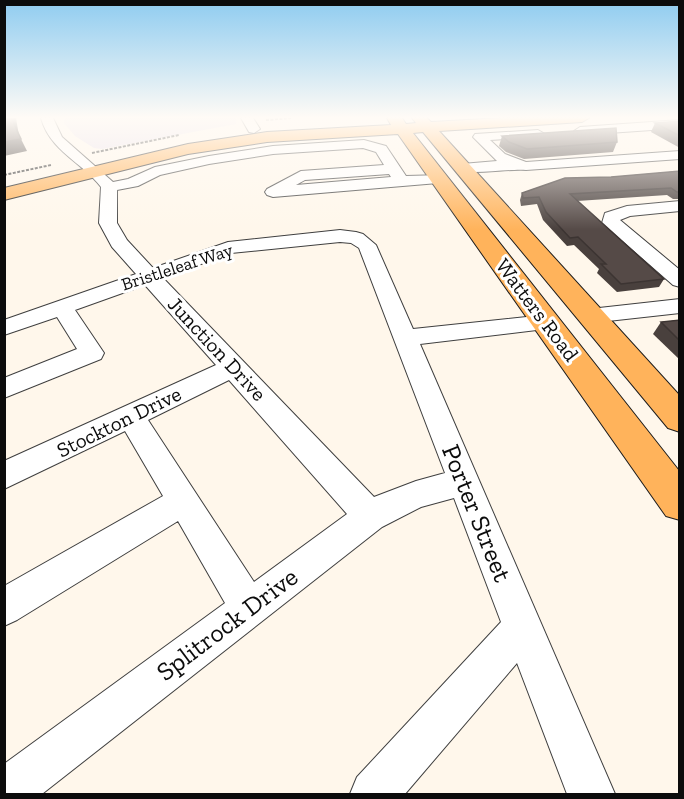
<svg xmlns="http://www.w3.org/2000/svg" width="684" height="799" viewBox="0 0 684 799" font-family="'Zilla Slab',serif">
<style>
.industrial{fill:#e8dfec}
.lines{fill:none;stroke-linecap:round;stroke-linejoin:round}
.minor-casing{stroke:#3f3f3f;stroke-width:2}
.major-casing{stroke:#1d1d1d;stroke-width:2}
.path{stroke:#2e2e2e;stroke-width:2;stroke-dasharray:3 1.5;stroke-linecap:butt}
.minor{fill:#fff;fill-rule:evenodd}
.major{fill:#ffb35b;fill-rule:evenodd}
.wall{fill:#49403d}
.shaded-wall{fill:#3c3432}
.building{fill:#554a47;stroke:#3c3432;stroke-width:1.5}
.labels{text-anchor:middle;stroke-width:6;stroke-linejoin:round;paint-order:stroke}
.far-street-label{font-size:18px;fill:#0c0c0c;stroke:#fff}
.street-label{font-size:21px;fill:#0c0c0c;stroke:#fff}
.near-street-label{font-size:26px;fill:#0c0c0c;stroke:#fff}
</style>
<rect width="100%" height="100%" fill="#fff7eb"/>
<path class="industrial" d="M65,118H236V124L102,149L94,148L75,136L64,123Z"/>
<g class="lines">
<g class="minor-casing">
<g id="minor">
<path d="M41,118H53L62,137L113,182L128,179L155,167L209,156L273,146L364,140L386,146L406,176L443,175L446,178L438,183L273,197L267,195L265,192L267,189L301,171L384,165L376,152L363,148L273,154L209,164L160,175L138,186L117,190V223L127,240L153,268L228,242L340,230L356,232L363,234L376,245L413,329L545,315L553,317L556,322L553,327L545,329L420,344L615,794H567L517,663L405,794H350L357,777L501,622L454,498L421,507L382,527L42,794H4V764L225,603L178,521L17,620L4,626V586L163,496L125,431L4,489V461L216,365L145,285L75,310L104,353L101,359L4,398V378L77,349L57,317L4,335V320L136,274L112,247L99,223L101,187C82,162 50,151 41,118ZM389,174L391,177L296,185L305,180ZM340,242L351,243L359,248L445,473L416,481L374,497L163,278L231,253ZM229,380L347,514L254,582L148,420Z"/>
<path d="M241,118H253L260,129L254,133L249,132Z"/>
<path d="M680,120V128L580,135L574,131L580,127Z"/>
<path d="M538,130L545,134L543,137L490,140L505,154L526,162L680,151V159L526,170C510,168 463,177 455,168L462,164L497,161L473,137L475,134Z"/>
<path d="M680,201V211L630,216L620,220L680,270V287L673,285L602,223L605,213L627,206Z"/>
<path d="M680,299V313L590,323L582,321L579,316L582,311L590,309Z"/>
</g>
</g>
<g class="major-casing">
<path id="major" d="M387,118H402L406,124L416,123L412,118H427L431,122L502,118H589L582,122L439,131L680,396V432L668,428L423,132L413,133L680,472V520L666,516L398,134L267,142L188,154L4,200V188L188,144L267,132L391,125Z"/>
</g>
<g class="path">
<path d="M266,120L291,118"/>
<path d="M92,153L179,135"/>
<path d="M4,175L51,165"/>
</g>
<use href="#minor" class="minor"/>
<use href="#major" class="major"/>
</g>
<g class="wall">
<path d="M680,121V148L651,132L655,123Z"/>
<path d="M502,136L617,142L613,152L524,159L506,152L499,146Z"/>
<path d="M680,171V199H673L667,195L577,201L664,279L659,287L617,292L597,273L599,269L574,245L567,246L543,220L537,204L521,206L520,200L522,193L611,177Z"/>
<path d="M680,320V360L653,334L661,322Z"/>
</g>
<g class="shaded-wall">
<path d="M13,118H16L19,136L14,124Z"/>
<path d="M21,139L27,151L4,156V142Z"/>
</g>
<g class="building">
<path d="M4,118H13L14,124L21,139L4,142Z"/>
<path d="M680,121V136L655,123Z"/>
<path d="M616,128L617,142L527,149L509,142L502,136Z"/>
<path d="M680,171V192H677L671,188L570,194L664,279L621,284L601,264H606L578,237L570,238L546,212L539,197L523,198L522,193L565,178L611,177Z"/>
<path d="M680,320V341L661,322Z"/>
</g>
<linearGradient id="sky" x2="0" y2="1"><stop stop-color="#8fccf0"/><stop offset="0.51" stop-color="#fffbf6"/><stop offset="1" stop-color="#fffbf6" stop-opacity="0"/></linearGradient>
<rect width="684" height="230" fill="url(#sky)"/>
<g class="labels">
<g class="far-street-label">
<text transform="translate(177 267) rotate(-18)" y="6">Bristleleaf Way</text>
</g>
<g class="street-label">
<text transform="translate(537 310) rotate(53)" y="7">Watters Road</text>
<text transform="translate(217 349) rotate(47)" y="7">Junction Drive</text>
<text transform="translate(119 422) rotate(-26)" y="7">Stockton Drive</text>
</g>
<g class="near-street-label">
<text transform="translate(477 513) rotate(68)" y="9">Porter Street</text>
<text transform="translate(227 624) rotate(-37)" y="9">Splitrock Drive</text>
</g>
</g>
<rect width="684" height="799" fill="none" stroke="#0c0c0c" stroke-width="12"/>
</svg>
